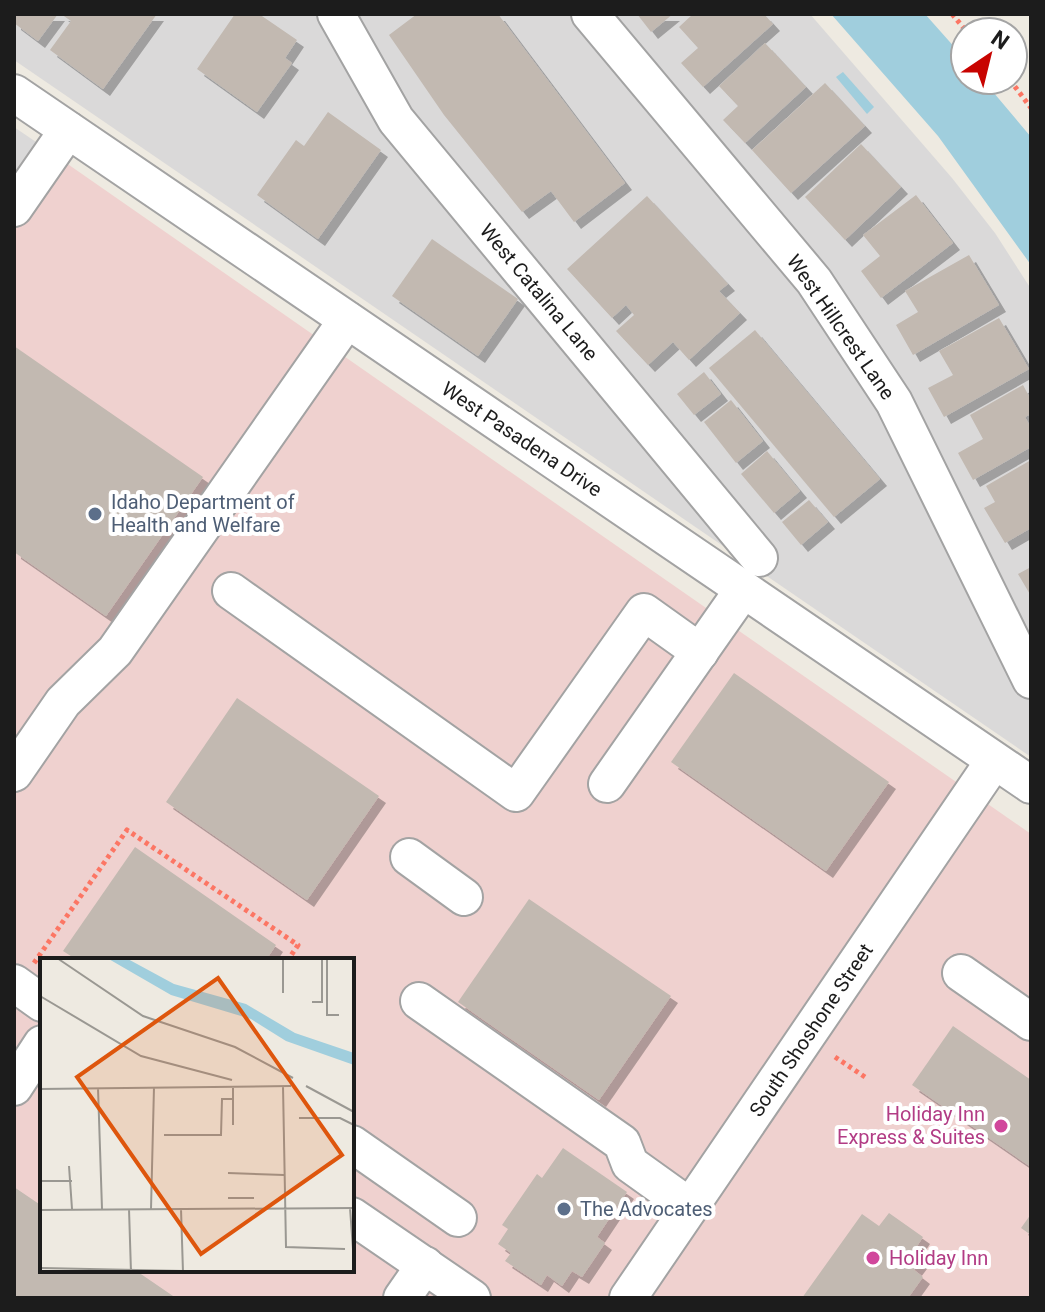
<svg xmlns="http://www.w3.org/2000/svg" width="1045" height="1312" viewBox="0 0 1045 1312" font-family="Roboto,sans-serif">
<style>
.residential{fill:#dad9d9}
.commercial{fill:#efd1cf;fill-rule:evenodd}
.water{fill:#a0cedd}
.building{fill:#c2b9b1;filter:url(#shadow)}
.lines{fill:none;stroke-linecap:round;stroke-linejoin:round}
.minor-casing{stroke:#a3a3a3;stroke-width:40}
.path{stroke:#fc7664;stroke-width:5;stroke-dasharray:4 4;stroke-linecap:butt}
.minor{stroke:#fff;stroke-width:36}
.service-dot{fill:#5c6f8a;stroke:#fff;stroke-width:3}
.hotel-dot{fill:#d1479c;stroke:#fff;stroke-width:3}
.labels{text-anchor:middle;stroke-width:8;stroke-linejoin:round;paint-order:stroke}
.street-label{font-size:20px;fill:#1c1c1c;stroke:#fff}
.service-label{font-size:20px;fill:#4e5e75;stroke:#fff;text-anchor:start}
.hotel-label{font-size:20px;fill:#b23c85;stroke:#fff;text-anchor:end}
.inset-road{fill:none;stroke:#9a9892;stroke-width:2}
.view{fill:#de560d;fill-opacity:0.15;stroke:#de560d;stroke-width:4}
.inset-edge{fill:none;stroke:#1c1c1c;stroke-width:4}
</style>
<defs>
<filter id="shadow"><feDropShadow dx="7" dy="7" stdDeviation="0" flood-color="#0004"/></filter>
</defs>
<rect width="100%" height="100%" fill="#eeeae1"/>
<g class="residential">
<path d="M14,14H810L952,178L995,233L1031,289V757L14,60Z"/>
<path d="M14,127L36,142L14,174Z"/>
</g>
<path class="commercial" d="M36,142L1031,834V1298H14V174ZM42,960H352V1270H42Z"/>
<g class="water">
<path d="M831,14H925L965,59V80H983L1031,137V265L938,136Z"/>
<path d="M843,72L874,107L867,114L836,77Z"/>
</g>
<g class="building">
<path d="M14,14H58L38,41L14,23Z"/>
<path d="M61,14H157L103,89L50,50L71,21Z"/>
<path d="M235,14H259L297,40L285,58L292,63L257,112L197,69Z"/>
<path d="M417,14H498L625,183L574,222L551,191L522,212L444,115L389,35Z"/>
<path d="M637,14H673L651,32Z"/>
<path d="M693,14H764L773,24L703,87L681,63L698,48L679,27Z"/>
<path d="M765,43L806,87L745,143L723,120L738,106L719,86Z"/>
<path d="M825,83L865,126L791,193L752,150Z"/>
<path d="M328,112L381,150L318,239L257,195L296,140L304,146Z"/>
<path d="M861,144L901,187L845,240L805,197Z"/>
<path d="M916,195L953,243L881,298L861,271L880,256L863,235Z"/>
<path d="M647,196L728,284L719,291L740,313L689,360L673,342L648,365L616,331L634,315L626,305L612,318L567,269Z"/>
<path d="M432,239L518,299L478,356L392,296Z"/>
<path d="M969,255L999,305L913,355L896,325L918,312L905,291Z"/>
<path d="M999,318L1029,369L944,417L928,388L953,375L939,351Z"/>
<path d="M755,330L880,479L834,517L709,368Z"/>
<path d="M14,346L203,477L106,616L14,552Z"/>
<path d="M704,372L721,394L694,415L677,394Z"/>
<path d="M1023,385L1031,400V414L1025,417L1031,428V447L973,480L958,453L983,439L970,415Z"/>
<path d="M731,400L763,441L736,463L704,422Z"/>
<path d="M767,451L800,491L774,513L741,474Z"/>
<path d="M1031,460V528L1005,543L984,508L995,502L986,486Z"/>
<path d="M809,500L828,522L801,545L782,522Z"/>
<path d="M1031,567V596L1018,574Z"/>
<path d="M734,673L889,782L826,871L671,762Z"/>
<path d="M237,698L379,796L307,900L166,802Z"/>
<path d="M135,847L276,945L266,960H77L63,951Z"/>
<path d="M529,899L671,996L599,1100L458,1002Z"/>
<path d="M953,1026L1031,1080V1167L912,1085Z"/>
<path d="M563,1148L627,1192L597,1237L605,1243L582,1277L572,1271L562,1286L547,1275L541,1285L505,1261L511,1253L498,1244L508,1229L502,1225L537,1174L542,1178Z"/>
<path d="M14,1187L42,1206V1270H135L176,1298H14Z"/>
<path d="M889,1213L923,1237L911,1255L920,1262L914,1270L923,1277L908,1298H802L862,1214L879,1226Z"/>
<path d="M1031,1214V1235L1021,1228Z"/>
</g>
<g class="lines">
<g class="minor-casing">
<g id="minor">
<path d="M336,14L396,120L759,558"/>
<path d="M590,14L814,281L894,402L1031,680"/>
<path d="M14,93L1031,785"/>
<path d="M14,208L68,130"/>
<path d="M231,591L516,793L644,612L700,652"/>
<path d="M14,773L63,702L115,651L347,320"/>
<path d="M607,784L743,590"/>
<path d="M409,857L464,897"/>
<path d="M961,973L1031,1022"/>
<path d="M14,983L42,1003"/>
<path d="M419,1001L622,1143L630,1164L690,1207"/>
<path d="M14,1087L42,1044"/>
<path d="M352,1144L458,1218"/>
<path d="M352,1216L472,1298"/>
<path d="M402,1298L425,1265"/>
<path d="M628,1298L994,761"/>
</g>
</g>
<g class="path">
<path d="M952,14L967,32"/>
<path d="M1010,80L1031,108"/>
<path d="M34,963L127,830L298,945L288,960"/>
<path d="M835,1057L868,1079"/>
</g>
<use href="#minor" class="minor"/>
</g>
<g class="service-dot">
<circle cx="95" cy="514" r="8"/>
<circle cx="564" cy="1209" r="8"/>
</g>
<g class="hotel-dot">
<circle cx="1001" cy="1126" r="8"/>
<circle cx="873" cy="1258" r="8"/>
</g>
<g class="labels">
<g class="street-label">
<text transform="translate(539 292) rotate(50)" y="7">West Catalina Lane</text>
<text transform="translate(841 327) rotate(55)" y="7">West Hillcrest Lane</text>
<text transform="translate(522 439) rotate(34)" y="7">West Pasadena Drive</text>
<text transform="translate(811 1030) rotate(-56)" y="7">South Shoshone Street</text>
</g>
<g class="service-label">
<text x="111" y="509">Idaho Department of<tspan x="111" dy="23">Health and Welfare</tspan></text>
<text x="580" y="1216">The Advocates</text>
</g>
<g class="hotel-label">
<text x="985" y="1121">Holiday Inn<tspan x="985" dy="23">Express &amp; Suites</tspan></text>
<text x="889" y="1265" text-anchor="start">Holiday Inn</text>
</g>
</g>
<g transform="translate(40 958)">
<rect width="314" height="314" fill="#eeeae1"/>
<path d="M67,0H86L134,26L206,46L255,75L314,95V107L246,83L211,61L131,37Z" fill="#a0cedd"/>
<path class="inset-road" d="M17,0L103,58L195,89L253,120M243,0V35M287,0V57H299M0,38L101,98L192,122M272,44H282V0M0,72V115M193,128V167M243,128L246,289L305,291M266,128L314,154M58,130L62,251M0,131L251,128M259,160H300L314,167M124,177H181L182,141H193M29,208L32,251M188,215L244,217M0,223H32M188,240H214M310,250L314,305M89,251L91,314M111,251L114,129M141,251L143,314M0,252L314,250M2,310L191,314"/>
<path class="view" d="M178,20L302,197L161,296L37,119Z"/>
<rect width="314" height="314" class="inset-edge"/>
</g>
<rect width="1045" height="1312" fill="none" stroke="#1c1c1c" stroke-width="32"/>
<g transform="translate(989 56) rotate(35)"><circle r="38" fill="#ffffff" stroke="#a4a4a4" stroke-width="2"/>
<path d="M0-6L14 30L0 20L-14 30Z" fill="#c80300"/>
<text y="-12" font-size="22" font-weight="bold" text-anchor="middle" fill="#1c1c1c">N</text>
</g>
</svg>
